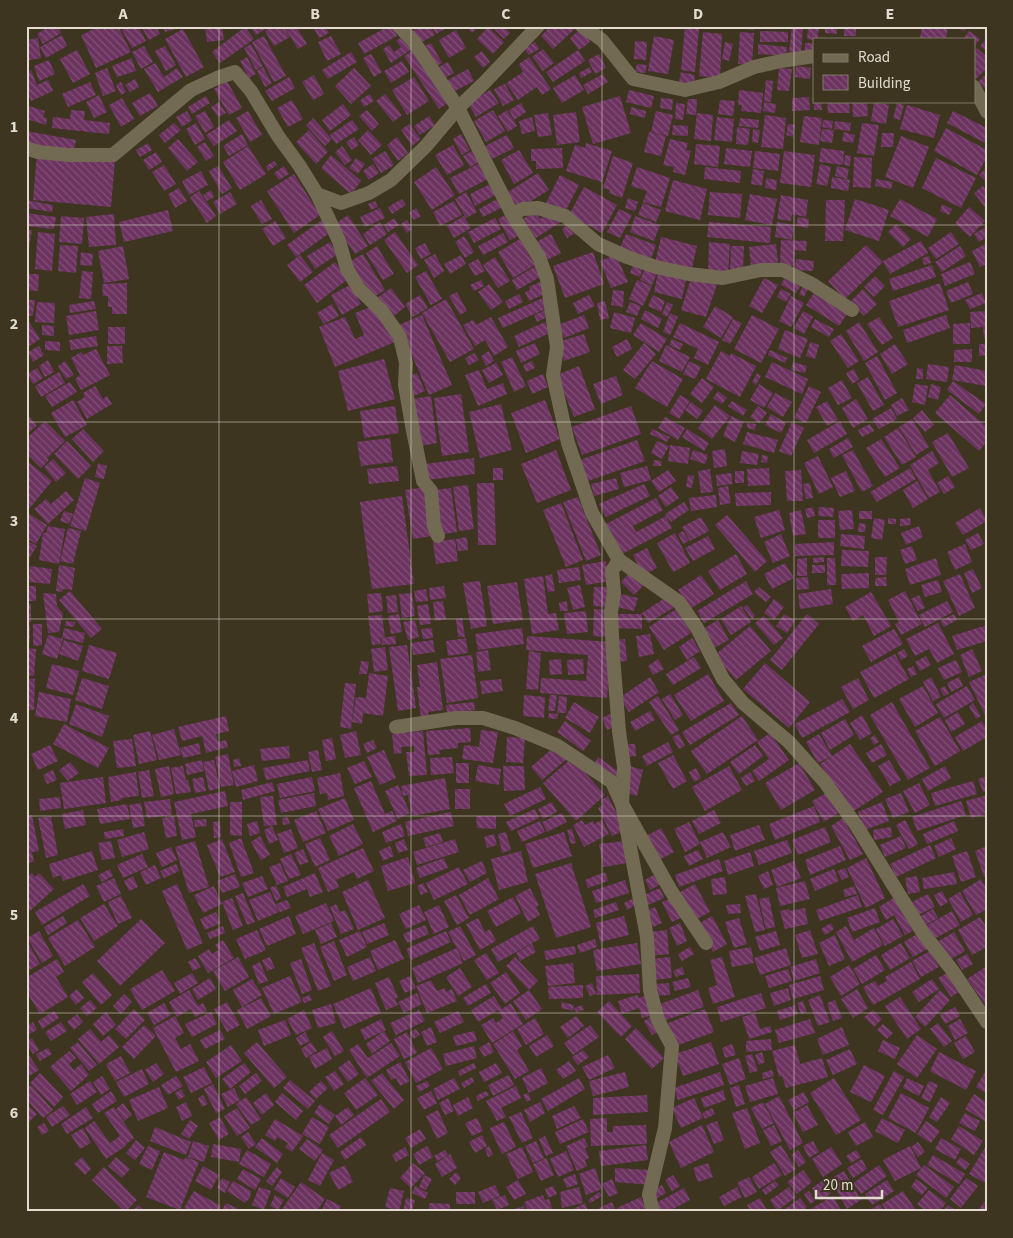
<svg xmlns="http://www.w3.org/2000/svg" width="1013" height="1238" viewBox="0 0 1013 1238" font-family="'Source Sans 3',sans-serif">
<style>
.building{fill:url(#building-back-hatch)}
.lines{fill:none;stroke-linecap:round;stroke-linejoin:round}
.minor{stroke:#726a52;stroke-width:14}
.grid{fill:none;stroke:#e1dccf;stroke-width:1;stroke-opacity:0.55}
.neatline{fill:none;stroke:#e1dccf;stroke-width:2}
.grid-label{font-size:16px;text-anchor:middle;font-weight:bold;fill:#e1dccf}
</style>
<defs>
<pattern id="building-back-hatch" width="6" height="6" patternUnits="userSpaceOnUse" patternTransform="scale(1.25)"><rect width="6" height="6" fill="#6c3360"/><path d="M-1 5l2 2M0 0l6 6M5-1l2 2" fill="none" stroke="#815076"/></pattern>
</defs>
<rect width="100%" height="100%" fill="#3d3520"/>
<g class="building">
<path d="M50,26H57L61,33L43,44L37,34Z"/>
<path d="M101,26H118L131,52L96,68L81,35Z"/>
<path d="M129,26H138L146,41L132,48L122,30Z"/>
<path d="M141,26H156L160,34L149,40Z"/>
<path d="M163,26H182L183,27L165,32Z"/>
<path d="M205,26H222L224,40L207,42Z"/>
<path d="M250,26H270L256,35Z"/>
<path d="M272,26H283L290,37L274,46L265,31Z"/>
<path d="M284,26H296L307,44L298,49Z"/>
<path d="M313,26H325L329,33L319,38Z"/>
<path d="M389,26H392L397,36L364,54L358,43Z"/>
<path d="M421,26H430L435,35L418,44L411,32Z"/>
<path d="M432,26H450L436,34Z"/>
<path d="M466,26H479L472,33Z"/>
<path d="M498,26H503L510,33L504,39L495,30Z"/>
<path d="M551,26H578L553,49L541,36Z"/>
<path d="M732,26H754V30L732,27Z"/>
<path d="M792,26H803L801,54L789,52Z"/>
<path d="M808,26H819L818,39H814V40L807,39Z"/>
<path d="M825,26H837V34L825,33Z"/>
<rect x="844" y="26" width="12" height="10"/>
<path d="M922,26H948L946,39H920Z"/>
<path d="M950,26H967L965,31Z"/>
<path d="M245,27L254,39L220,63L212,52Z"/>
<path d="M488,27L504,42L493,54L477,39Z"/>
<path d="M685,27L699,29L695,72L681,70Z"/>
<path d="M183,29L204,67L186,77L165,39Z"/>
<path d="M581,29L590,42L579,50L570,38Z"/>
<path d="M456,30L466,48L449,58L439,40Z"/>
<path d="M760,31L788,32V42H760Z"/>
<path d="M969,31L980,39L974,47V39H963Z"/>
<path d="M703,32L722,34L720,78L699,76Z"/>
<path d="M740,32L754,33L752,65L738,64Z"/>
<path d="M62,35L67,46L46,58L40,47Z"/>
<path d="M264,36L286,76L274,82L252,42Z"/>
<path d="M331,36L341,54L327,61L318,42Z"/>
<path d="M403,36L412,49L391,63L383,49L389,45L394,52L401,47L396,41Z"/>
<path d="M654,36L674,40L668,74L648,71Z"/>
<path d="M38,38L41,58L26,61V40Z"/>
<path d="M987,38V51L980,46Z"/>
<path d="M635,41L647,42L646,60L634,59Z"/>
<path d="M535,42L539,49L529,55L524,49Z"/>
<path d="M725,42L733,44L729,61L722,59Z"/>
<path d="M431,43L442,63L435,67L423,47Z"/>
<rect x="805" y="43" width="9" height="10"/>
<path d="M251,44L263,66L256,70L244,48Z"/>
<path d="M758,44L787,47L786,56L758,54Z"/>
<path d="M144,46L153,62L141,69L132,52Z"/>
<path d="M165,46L176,65L166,71L155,51Z"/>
<path d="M977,48L987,57V68L976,79L974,78V51Z"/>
<path d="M543,49L554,63L543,71L532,57Z"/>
<path d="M77,50L90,74L73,83L60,59Z"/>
<path d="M414,50L449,102L439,109L404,56Z"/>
<path d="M578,50L585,61L553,82L546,72Z"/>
<path d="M482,51L490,62L483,68L474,57Z"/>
<path d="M351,52L357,62L328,79L322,70Z"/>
<path d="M371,54L382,72L374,77L363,58Z"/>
<path d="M599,54L606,68L595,74L588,60Z"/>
<path d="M247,57L256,74L249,78L240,61Z"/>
<path d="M529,57L551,89L542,95L537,87L518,100L506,83L523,72L519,64Z"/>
<path d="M132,58L136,71L117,77L112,66Z"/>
<path d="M49,60L55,74L39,81L34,66Z"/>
<path d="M402,61L409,72L391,83L384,71Z"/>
<path d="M448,62L454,73L443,79L437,68Z"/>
<path d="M155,63L164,77L177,68L183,77L158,92L144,69Z"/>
<path d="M637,64L647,65L645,73L635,72Z"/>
<path d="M796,66L811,68L810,79L795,77Z"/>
<path d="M263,67L272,83L265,87L257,71Z"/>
<path d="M590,67L592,72L581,78L579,73Z"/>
<path d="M107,68L116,91L103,96L95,73Z"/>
<path d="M354,68L371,86L351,104L335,86Z"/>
<path d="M779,68L792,69L789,91L777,90Z"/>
<path d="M468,69L474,81L453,92L446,81Z"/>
<path d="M31,70L37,85L48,80L53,91L31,101L26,89V73Z"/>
<path d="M681,72L695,75L694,85L679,82Z"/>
<path d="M603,74L608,82L588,94L583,85Z"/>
<path d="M314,75L324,94L313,100L302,82Z"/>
<path d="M575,75L584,90L562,103L553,88Z"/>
<path d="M984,76L987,78V90L978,82Z"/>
<path d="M289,77L295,88L272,101L265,91Z"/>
<path d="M414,77L429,101L407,115L392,90Z"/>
<path d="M135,79L139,87L130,92L125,85Z"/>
<path d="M766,80L773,81L771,102L764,101Z"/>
<path d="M227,81L242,108L229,115L214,89Z"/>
<path d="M90,82L96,95L68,107L62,94Z"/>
<path d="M121,82L126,92L121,95L116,85Z"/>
<path d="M505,84L514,100L503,106L494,89Z"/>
<path d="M490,90L499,103L476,117L468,103Z"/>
<path d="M629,90L654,96L651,108L626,102Z"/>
<path d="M739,90L763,93L761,113L741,111L742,105H738Z"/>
<path d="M150,93L158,106L140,116L132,103Z"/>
<path d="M370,94L374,101L364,107L360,100Z"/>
<path d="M385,94L402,115L393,122L376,101Z"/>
<path d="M99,95L107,112L94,118L86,102Z"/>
<path d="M206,96L210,103L192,114L188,107Z"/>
<path d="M620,96L631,133L593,144L582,107Z"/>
<path d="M809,97L810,110L792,111V98Z"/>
<path d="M122,98L134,119L121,127L109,105Z"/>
<path d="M661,98L673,99L672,110L660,108Z"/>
<path d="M688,99H697L696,115L686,114Z"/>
<path d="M292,100L303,119L288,127L277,108Z"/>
<path d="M720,100L735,101L733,116L718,114Z"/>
<path d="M814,101H821L822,110H814Z"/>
<path d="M827,101H849L850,113H828Z"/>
<path d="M852,101H867L868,116L853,117Z"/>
<path d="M219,102L226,113L218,117L211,107Z"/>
<path d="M764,102L776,104L775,113L763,111Z"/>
<path d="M874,102L889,105L886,124L871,121Z"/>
<path d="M521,103L526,112L514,120L509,110Z"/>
<path d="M676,103L685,104L683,120L675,119Z"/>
<path d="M897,103L904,105L900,120L893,118Z"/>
<path d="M343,104L351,115L330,131L322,120Z"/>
<path d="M907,105L940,115L934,138L900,129Z"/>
<path d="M29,106L45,111L43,117L47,118L46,125L26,119Z"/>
<path d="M631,107L646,111L645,118L630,114Z"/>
<path d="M71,110L85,111L84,120L110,123L109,134L52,128L53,117L70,119Z"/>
<path d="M367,110L379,124L372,131L359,116Z"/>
<path d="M493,110L505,131L486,142L474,121Z"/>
<path d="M507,110L517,126L508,132L498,116Z"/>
<path d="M187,111L192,120L182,127L176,117Z"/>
<path d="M205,111L214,127L205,133L195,116Z"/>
<path d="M248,111L262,135L250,142L236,118Z"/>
<path d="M656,111L673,115L668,136L651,132Z"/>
<path d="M953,111L987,128V144L947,123Z"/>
<path d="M576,112L580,142L557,145L553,115Z"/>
<path d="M548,113L552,135L538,137L534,115Z"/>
<path d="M697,113L713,115L711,141L694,139Z"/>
<path d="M765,115L786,118L783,149L761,147Z"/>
<path d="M429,116L435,125L420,135L414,126Z"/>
<path d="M804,116L822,118L819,145L800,142Z"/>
<path d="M532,117L535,131L522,134L519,121Z"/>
<path d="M717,117L734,119L732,142L714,140Z"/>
<path d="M313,118L332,139L325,146L306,125Z"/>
<path d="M740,118L759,120L758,128L739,126Z"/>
<path d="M229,120L237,131L214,146L206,135Z"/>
<path d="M352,120L359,129L336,144L330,135Z"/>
<path d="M823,120L833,121L832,129L822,127Z"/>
<path d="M835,121L851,123L850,131L834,129Z"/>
<path d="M174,123L181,130L165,143L159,135Z"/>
<path d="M196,123L205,139L195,145L186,129Z"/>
<path d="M862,123L879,125L874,156L857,153Z"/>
<path d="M409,124L421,139L412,146L401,130Z"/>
<path d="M788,124L795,125L793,137L786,135Z"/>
<path d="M673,125L688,126V136L672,135Z"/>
<path d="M737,127L750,129L748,145L736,144Z"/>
<path d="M946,128L987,150V157L977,175L934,151Z"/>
<path d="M753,129L760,130L758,143L752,142Z"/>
<path d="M822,129L834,130L832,143L820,141Z"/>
<path d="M309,130L328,152L316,164L296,142Z"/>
<path d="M368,130L382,145L371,155L358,140Z"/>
<path d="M26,131L76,140L73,155L26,146Z"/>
<path d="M649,132L666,136L661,156L644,152Z"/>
<path d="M844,132L855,135L853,143L842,141Z"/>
<path d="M882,133H894L893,147H881Z"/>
<path d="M242,134L248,145L229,156L223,146Z"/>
<path d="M461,134L470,150L462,155L453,139Z"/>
<path d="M507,135L514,148L492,159L485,146Z"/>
<path d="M901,136L929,147L913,188L885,177Z"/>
<path d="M354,137L359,145L352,150L346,142Z"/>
<path d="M397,137L408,153L398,161L387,145Z"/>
<path d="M178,139L198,162L187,171L168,148Z"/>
<path d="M670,139L688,143L686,150L691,151L685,175L673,172L674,167L663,165Z"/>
<path d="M205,142L214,156L206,161L197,147Z"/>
<path d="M148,143L152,150L140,157L136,150Z"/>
<path d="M586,143L612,151L602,182L566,171L575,145L585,148Z"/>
<path d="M696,144L720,146L718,167L694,164Z"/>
<path d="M453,145L464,165L447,175L435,155Z"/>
<path d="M248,146L266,174L240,190L223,162Z"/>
<path d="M342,146L352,160L345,165L335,152Z"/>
<path d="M562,148L563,168L536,169V161H531V149Z"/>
<path d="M726,148L752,151L750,167L724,164Z"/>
<path d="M821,148L844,151L843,165L819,162Z"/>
<path d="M519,150L533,173L514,184L501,160Z"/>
<path d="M385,151L394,165L381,173L372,159Z"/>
<path d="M472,151L479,162L470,167L463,156Z"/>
<path d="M755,151L780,154L778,171L753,168Z"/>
<path d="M784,151L815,155L811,187L780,183Z"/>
<path d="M156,152L162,162L149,170L143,160Z"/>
<path d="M37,154L115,160L111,207L33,200Z"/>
<path d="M331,155L361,181L351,194L321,168Z"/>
<path d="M845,155L851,156L850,166L844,165Z"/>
<path d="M613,156L633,163L622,198L609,193L610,190L603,188Z"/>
<path d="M854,157L872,158L871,188L853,187Z"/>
<path d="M356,158L365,164L358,174L349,168Z"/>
<path d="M936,158L976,178L961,208L922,188Z"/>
<path d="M274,161L277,165L268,171L266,166Z"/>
<path d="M480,163L488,179L459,194L450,178Z"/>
<path d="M373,164L379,173L369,180L363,171Z"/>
<path d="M820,164L831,167L827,186L816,184Z"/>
<path d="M164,165L176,184L164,191L152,172Z"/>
<path d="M218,166L232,188L222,194L209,171Z"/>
<path d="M284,166L289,174L279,180L274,173Z"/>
<path d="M837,166L849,169L847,179L835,176Z"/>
<path d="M436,167L455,195L432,210L414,182Z"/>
<path d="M637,167L670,178L661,207L643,202L647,191L631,186Z"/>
<path d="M705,167L741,171L740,183L704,179Z"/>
<path d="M987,167V183L979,175Z"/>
<path d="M753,169L764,171L762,186L751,184Z"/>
<path d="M201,171L208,185L189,195L182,181Z"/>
<path d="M538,173L549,190L518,209L508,192Z"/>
<path d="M294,174L320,215L294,233L267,191Z"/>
<path d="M560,175L579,185L564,214L545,205Z"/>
<path d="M832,177L850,180L848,191L831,188Z"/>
<path d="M766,178L777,180L776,190L765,188Z"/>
<path d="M876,179L893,182L891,189L875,186Z"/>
<path d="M673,180L707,189L700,220L665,211Z"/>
<path d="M492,183L497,194L475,206L470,194Z"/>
<path d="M983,186L987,191V210L974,193Z"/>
<path d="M584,187L617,205L602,233L569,215Z"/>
<path d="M179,188L187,201L175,208L168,194Z"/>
<path d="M211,190L214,197L207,201L203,195Z"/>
<path d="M199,191L216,216L207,223L190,197Z"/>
<path d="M230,192L237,204L220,214L213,202Z"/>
<path d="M466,192L477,212L466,218L455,199Z"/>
<path d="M710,192L742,194L740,218L708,215Z"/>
<path d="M750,194L777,199L772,225L745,220Z"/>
<path d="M781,195L808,200L806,217L792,214L791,221L777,219Z"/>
<path d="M499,198L503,207L483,217L479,209Z"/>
<path d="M628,198L638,202L635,211L625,208Z"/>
<path d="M402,199L406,205L392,214L388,207Z"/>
<path d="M855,199L889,210L879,241L845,230Z"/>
<path d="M900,199L937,219L928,237L890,216Z"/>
<path d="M26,200L53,205L52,212L26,208Z"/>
<path d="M261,200L272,219L262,224L251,206Z"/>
<path d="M826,200H845L843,241H825Z"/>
<path d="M375,201L378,207L371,210L368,204Z"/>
<path d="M454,201L462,215L440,226L433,212Z"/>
<path d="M643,203L661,210L656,222L638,215Z"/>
<path d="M942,204L952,209L949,215L940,211Z"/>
<path d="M969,207L985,221L970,237L955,223Z"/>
<path d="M380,208L385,218L365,227L360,217Z"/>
<path d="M416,208L421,216L414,220L409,213Z"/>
<path d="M619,209L632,215L620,238L607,232Z"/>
<path d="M168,210L173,231L124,242L119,222Z"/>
<path d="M535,211L540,219L550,213L562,221L536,238L523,219Z"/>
<path d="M26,213L56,217L54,229L26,226Z"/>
<path d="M114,214L116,245L89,247L86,217Z"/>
<path d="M507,214L520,235L510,240L498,219Z"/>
<path d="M348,215L368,246L355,254L335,224Z"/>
<path d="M61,216L84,218L82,244L59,242Z"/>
<path d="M464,216L471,228L454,238L447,226Z"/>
<path d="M635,216L660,225L654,241L630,232Z"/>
<path d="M798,217L809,219L808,228L796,226Z"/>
<path d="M394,218L399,225L388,232L384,225Z"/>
<path d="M495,218L501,229L474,243L468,232Z"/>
<path d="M322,220L331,232L296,257L287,245Z"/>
<path d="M407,220L412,229L407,233L401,224Z"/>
<path d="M275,221L286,238L273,246L262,229Z"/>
<path d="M380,222L387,234L370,245L363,234Z"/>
<path d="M709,222L771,227L770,243L707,237Z"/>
<path d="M777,222L794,225L792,240L775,237Z"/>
<path d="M569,224L575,233L567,238L562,229Z"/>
<path d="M896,224L911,239L903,247L888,232Z"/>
<path d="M987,226V237L979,242L974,234Z"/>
<path d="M26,229L32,230L27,259H26Z"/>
<path d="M38,232L55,234L52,271L35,269Z"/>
<path d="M395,232L418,265L407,273L384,240Z"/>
<path d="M951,232L959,244L936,259L928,248Z"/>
<path d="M503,233L508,242L483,255L478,246Z"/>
<path d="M551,234L561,253L547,260L536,242Z"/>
<path d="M626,234L656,245L650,262L619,250Z"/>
<path d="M464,236L474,252L465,258L455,242Z"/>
<path d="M661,237L697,246L691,272L655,263Z"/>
<path d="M520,239L535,265L513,278L498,252Z"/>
<path d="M781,240L807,241L806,251L795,250L794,266L780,265Z"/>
<path d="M921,241L928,253L890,274L883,261Z"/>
<path d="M330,242L338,254L315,269L307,256Z"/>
<path d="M709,242L730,244L728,276L708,275Z"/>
<path d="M425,243L431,254L421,259L415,248Z"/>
<path d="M987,243V264L980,267L972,251Z"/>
<path d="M776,244L778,263L751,265L749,247Z"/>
<path d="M60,245L78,246L76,273L58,271Z"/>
<path d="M866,245L883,262L845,299L828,281Z"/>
<path d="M123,246L129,279L104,283L98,251Z"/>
<path d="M377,246L394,274L383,280L366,253Z"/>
<path d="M731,246H744L743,271H730Z"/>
<path d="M960,246L966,256L942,272L935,262Z"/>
<path d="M81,252L93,254L92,266L80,265Z"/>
<path d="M593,252L604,284L565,298L553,266Z"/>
<path d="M363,254L385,290L372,298L349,262Z"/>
<path d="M435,254L444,271L434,278L424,260Z"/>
<path d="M300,255L313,272L300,282L287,265Z"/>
<path d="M461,255L466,264L450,274L444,264Z"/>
<path d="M616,255L628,282L611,288L600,261Z"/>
<path d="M929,256L931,263L924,265L922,258Z"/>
<path d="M495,257L510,281L498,288L483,265Z"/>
<path d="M478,259L485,271L475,276L468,264Z"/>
<path d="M796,259L814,261L813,271L795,270Z"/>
<path d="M335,262L348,279L317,303L304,285Z"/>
<path d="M970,262L975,274L945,286L941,274Z"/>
<path d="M633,264L643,267L640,277L630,273Z"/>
<path d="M932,265L936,277L893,291L889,279Z"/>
<path d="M536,266L542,276L517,290L512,280Z"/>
<path d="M645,268L657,273L652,285L640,280Z"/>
<path d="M82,271L93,272L91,299L79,298Z"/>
<path d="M426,271L442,299L431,305L415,277Z"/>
<path d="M658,273L686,280L682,299L654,292Z"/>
<path d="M26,274H39L38,291L26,290Z"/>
<path d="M692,275L717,284L706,317L681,310Z"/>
<path d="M786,275L802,284L796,293L781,285Z"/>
<path d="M875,276L885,286L874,297L864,287Z"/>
<path d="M764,278L778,285L762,313L749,306Z"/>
<path d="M481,280L484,286L474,291L470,285Z"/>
<path d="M637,280L652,286L643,306L629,299Z"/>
<path d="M542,281L547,293L529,301L525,292L530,290L529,287Z"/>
<path d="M968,282L973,294L951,303L946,291Z"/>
<path d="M127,283V314H112V307H108V296H103L102,284Z"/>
<path d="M940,283L949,310L898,327L889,301Z"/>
<path d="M489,284L503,302L491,310L478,292Z"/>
<path d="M804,284L809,287L804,297L799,294Z"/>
<path d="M350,285L361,304L342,315L331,295Z"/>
<path d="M391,288L405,307L391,318L377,298Z"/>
<path d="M781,289L791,294L786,302L777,297Z"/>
<path d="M863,289L877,304L864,316L850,302Z"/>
<path d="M613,290L624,291L623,307L611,305Z"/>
<path d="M816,290L849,311L839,326L806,305Z"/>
<path d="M457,292L467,311L460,315L449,296Z"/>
<path d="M982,293L986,303L970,309L965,300Z"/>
<path d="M519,294L523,302L509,309L505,301Z"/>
<path d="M420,295L428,308L413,317L405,304Z"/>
<path d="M589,295L595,306L578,314L573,303Z"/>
<path d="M653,295L665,301L661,312L648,306Z"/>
<path d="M791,296L804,303L791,327L779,321Z"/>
<path d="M545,297L550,307L503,328L498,318Z"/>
<path d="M446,299L474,349L450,362L422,313Z"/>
<path d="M26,300H35L33,316L26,315Z"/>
<path d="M94,301L96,309L70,313L69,305Z"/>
<path d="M605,301L609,318L600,320L597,303Z"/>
<path d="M37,302L55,303L54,323L35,322Z"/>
<path d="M630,302L641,306L637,316L626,312Z"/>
<path d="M667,302L673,305L667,317L662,314Z"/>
<path d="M332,304L339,316L324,324L317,313Z"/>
<path d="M373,306L395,342L335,367L319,327L345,317L355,339L364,335L355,313Z"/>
<path d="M715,306L733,317L721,338L703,327Z"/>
<path d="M546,310L549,316L537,322L534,315Z"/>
<path d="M645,310L662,319L658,328L641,319Z"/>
<path d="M96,311L99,330L69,335L66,316Z"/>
<path d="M803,311L813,317L804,334L794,328Z"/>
<path d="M987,311V338H984L983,327L971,328L970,312Z"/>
<path d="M614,312L635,318L631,333L610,328Z"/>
<path d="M670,313L678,317L670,335L663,332Z"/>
<path d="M422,315L452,385L429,395L399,325Z"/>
<path d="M584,315L589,328L564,338L558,325Z"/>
<path d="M752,315L779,329L761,363L734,349Z"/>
<path d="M946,315L950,328L907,343L903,330Z"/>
<path d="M491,317L508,347L494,356L485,340L475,346L463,325L473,320L476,325Z"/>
<path d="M879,317L893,338L882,345L867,324Z"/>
<path d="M733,319L742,323L730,344L722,340Z"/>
<path d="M815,319L834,329L829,337L811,327Z"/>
<path d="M28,320L40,339L28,347L26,345V321Z"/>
<path d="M545,322L550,333L519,347L514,336Z"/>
<path d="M859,322L878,352L864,361L846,331Z"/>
<path d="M641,323L667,339L659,352L633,335Z"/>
<path d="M680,323L719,342L708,365L694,358L698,349L673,337Z"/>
<path d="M970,323V344H953V324Z"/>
<path d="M42,325L54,326V336L42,335Z"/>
<rect x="108" y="327" width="17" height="17"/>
<path d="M785,330L808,339L800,358L778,349Z"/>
<path d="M584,334L590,352L564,361L558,342Z"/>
<path d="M841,334L859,361L848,368L830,341Z"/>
<path d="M96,336L98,346L71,350L69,340Z"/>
<path d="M627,339L632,349L617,357L612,347Z"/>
<path d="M672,339L683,344L680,350L669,345Z"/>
<path d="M45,341L60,342V351L45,350Z"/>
<path d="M810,342L819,345L815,359L806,356Z"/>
<path d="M535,343L540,354L521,363L516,351Z"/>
<path d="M644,343L656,354L635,379L623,370Z"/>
<path d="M895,344L908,364L892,374L880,354Z"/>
<path d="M979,344H987V355L979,356Z"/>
<path d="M666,345L690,357L682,372L659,361Z"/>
<path d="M39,346L44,355L33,362L28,352Z"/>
<path d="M107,346H122L123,363L107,364Z"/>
<path d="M96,349L110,375L81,390L75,379L80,375L71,358L81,352L83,355Z"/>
<path d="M972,349V362H954V350Z"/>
<path d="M770,350L787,358L785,363L768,355Z"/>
<path d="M489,351L494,361L486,366L481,356Z"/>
<path d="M721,351L730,356L731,353L756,366L740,397L706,379Z"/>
<path d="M474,353L479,360L469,365L465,358Z"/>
<path d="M877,356L897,393L885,400L865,363Z"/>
<path d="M512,357L526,386L514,392L501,362Z"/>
<path d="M384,359L395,399L348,411L338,371Z"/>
<path d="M48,360L54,372L45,377L39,366Z"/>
<path d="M65,361L74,375L66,379L58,366Z"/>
<path d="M532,361L535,368L526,372L523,365Z"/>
<path d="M652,361L683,379L667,407L635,388Z"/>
<path d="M689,361L701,367L695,379L683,374Z"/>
<path d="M772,362L808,379L802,394L765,377Z"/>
<path d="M793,362L807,366L805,373L791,370Z"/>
<path d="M496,363L503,375L489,383L482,370Z"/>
<path d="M928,364L949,367L947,382L926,379Z"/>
<path d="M955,365L987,371L986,386L952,380Z"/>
<path d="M579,366L595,409L574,417L557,375Z"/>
<path d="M37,368L43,378L33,384L27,374Z"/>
<path d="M917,368L923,369V379H916Z"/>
<path d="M854,369L859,380L852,384L846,373Z"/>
<path d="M479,370L487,389L503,383L507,394L478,406L465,375Z"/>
<path d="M59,372L65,383L41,397L35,386Z"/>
<path d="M417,373L425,391L414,396L406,377Z"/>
<path d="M757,373L761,376L756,385L752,382Z"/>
<path d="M543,374L548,387L532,394L527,381Z"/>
<path d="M616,376L623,395L601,404L593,384Z"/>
<path d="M868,377L884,405L873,411L857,383Z"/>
<path d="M702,378L714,387L702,403L690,394Z"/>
<path d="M842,380L852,398L838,405L828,388Z"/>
<path d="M953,381L986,404L979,414L947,390Z"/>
<path d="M70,382L77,392L52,407L45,396Z"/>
<path d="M759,384L773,393L764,408L750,400Z"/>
<path d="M915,384L928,386L925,405L912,402Z"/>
<path d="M931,384L941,387L938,400L928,397Z"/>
<path d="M95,386L103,399L107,396L112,404L87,419L77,402L85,397L83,393Z"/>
<path d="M809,386L821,392L806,423L794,418Z"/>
<path d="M718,391L727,398L722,404L713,398Z"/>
<path d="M775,393L792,402L783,417L767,407Z"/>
<path d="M461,394L469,452L442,456L434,398Z"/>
<path d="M680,395L690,401L679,419L669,413Z"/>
<path d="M950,395L987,427V441L979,451L935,413Z"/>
<path d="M431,396L437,443L420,446L413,399Z"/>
<path d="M902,398L909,410L897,416L891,405Z"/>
<path d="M856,399L868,419L853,428L842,408Z"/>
<path d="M73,400L87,425L65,437L51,413Z"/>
<path d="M545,400L560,439L526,453L511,413Z"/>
<path d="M732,401L747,410L743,416L728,406Z"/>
<path d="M827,401L838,420L827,426L816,407Z"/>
<path d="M691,402L703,411L697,419L685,410Z"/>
<path d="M501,404L512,450L480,458L469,412Z"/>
<path d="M715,405L730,416L712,439L698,428Z"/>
<path d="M395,406L399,433L364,438L360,411Z"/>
<path d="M631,406L641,434L582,455L572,427Z"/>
<path d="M758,406L767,413L759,423L750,417Z"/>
<path d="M891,408L897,419L879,429L872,419Z"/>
<path d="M922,410L934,425L925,432L913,418Z"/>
<path d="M771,414L786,423L781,433L765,425Z"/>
<path d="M28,415L37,426L26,434V416Z"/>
<path d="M731,416L744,422L735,442L723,436Z"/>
<path d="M665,417L685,428L678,440L658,428Z"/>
<path d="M912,419L929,447L916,455L899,427Z"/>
<path d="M45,421L65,441L47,458L49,460L41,468L26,453V439Z"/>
<path d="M840,421L847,434L814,453L807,440Z"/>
<path d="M792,422L804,428L791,456L779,451Z"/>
<path d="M747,423L756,424L755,430L747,428Z"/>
<path d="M870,424L874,431L862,437L858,430Z"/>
<path d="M898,428L916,457L902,465L884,437Z"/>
<path d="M83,429L104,451L93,462L72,439Z"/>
<path d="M652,429L670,437L667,442L650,434Z"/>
<path d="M687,429L709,443L704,451L682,437Z"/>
<path d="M747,432L778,440L774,453L743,444Z"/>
<path d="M948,433L969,468L952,477L932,442Z"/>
<path d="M390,438L393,462L361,466L357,442Z"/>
<path d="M848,438L853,447L834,458L829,449Z"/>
<path d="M881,439L900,468L885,477L866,448Z"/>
<path d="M637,440L645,461L588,481L580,460Z"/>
<path d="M67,441L91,466L78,479L54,454Z"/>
<path d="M657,441L669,446L662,459L651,453Z"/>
<path d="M670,445L690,448L688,464L668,461Z"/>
<path d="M725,449L727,466L714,468L712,451Z"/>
<path d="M556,450L571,490L537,503L521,464Z"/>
<path d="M693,450L708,455L705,464L690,459Z"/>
<path d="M853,450L873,486L862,492L842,455Z"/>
<path d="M742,451L759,454L757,465L740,463Z"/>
<path d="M932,451L939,463L928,470L940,492L929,498L910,465Z"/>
<path d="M762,455L768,456L767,463L761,462Z"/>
<path d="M818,456L833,487L819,494L804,463Z"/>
<path d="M474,458L475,474L427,480L424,464Z"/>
<path d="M53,459L66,473L56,482L44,467Z"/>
<path d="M26,460L52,481L29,509L26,506Z"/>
<path d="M654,460L662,461L661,466H653Z"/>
<path d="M98,463L107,466L104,479L95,477Z"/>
<path d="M397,466L399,481L369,484L367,469Z"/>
<path d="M647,466L651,480L624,487L620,473Z"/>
<rect x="493" y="468" width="10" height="12"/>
<path d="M769,468L770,485L748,486L747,469Z"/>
<path d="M910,468L916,479L877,502L870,492Z"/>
<path d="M710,469L713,492L701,493L698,471Z"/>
<path d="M668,470L676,481L659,492L651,481Z"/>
<path d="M801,470L803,501H787L785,471Z"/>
<rect x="735" y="471" width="9" height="12"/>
<path d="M846,471L855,491L840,497L831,478Z"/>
<path d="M731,473L733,484L717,486L716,475Z"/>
<path d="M688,475L694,476L692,488L686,487Z"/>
<path d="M948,476L955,487L944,494L937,483Z"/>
<path d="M85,478L100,483L86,531L70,526Z"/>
<path d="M616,478L619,489L594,496L591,484Z"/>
<path d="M917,481L928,499L913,508L903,490Z"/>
<path d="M477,483H494L496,545H478Z"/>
<path d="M810,483L813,498L806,499L803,484Z"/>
<path d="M644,484L650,496L606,517L599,504Z"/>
<path d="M468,485L474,529L459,531L453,487Z"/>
<path d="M728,486L731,503L720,505L718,488Z"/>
<path d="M425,487L433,536L413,539L405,490Z"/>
<path d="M671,487L679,498L666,507L658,496Z"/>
<path d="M451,488L457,532L439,535L433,490Z"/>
<path d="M66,491L74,500L48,524L34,509L46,499L51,504Z"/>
<path d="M771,492V505L736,506L735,493Z"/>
<path d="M716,495L717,507L691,511L689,498Z"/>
<path d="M402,496L414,584L372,589L360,502Z"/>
<path d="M578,497L601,555L586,561L563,502Z"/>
<path d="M656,498L663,510L633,526L636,532L666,516L672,528L622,554L606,524Z"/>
<path d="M684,502L689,510L671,522L665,514Z"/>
<path d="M561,503L583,560L566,567L543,510Z"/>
<path d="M813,507L815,516L807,518L805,509Z"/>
<path d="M819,507L834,508L833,517L818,516Z"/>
<path d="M980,508L987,521L963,535L955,523Z"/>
<path d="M779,510L785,530L761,538L754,517Z"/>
<path d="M801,510L806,534L793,536L789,513Z"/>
<path d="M852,510L854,529L840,530L838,511Z"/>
<path d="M64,511L73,514L69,524L60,521Z"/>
<rect x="859" y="511" width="13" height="8"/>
<path d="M26,512L47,525L36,544L26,538Z"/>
<path d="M727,515L767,561L755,572L715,525Z"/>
<path d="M701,517L709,531L690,541L682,527Z"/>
<path d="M874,518L885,520L882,540L871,538Z"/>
<path d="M888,518L896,519V524H888Z"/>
<path d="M910,518L911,525L900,526V519Z"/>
<rect x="818" y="520" width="17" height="18"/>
<path d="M859,523L866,524L865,532H858Z"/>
<path d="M48,526L65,529L59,564L39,560L43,533H46Z"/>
<path d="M919,526L923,537L906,545L901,533Z"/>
<path d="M68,528L81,531L73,564L60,561Z"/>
<path d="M683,531L689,541L683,544L678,534Z"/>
<path d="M675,533L690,563L673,572L657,543Z"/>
<path d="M978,533L984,544L971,550L965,540Z"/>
<path d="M781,534L790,556L773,563L764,542Z"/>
<path d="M841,534L865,536L864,549L840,546Z"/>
<path d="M708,536L715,549L693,561L685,548Z"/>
<path d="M467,537L468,550L458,551L456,539Z"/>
<path d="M455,539L458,561L436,564L433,542Z"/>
<path d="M26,540L37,546L28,560L26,559Z"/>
<path d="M834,542V555L795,556V544Z"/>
<path d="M965,544L972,562L955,570L947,552Z"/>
<path d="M912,546L917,560L905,564L900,550Z"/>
<path d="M647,548L657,568L643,575L633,555Z"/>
<path d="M842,550L869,551L868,567L841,566Z"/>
<path d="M736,554L747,574L720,590L708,571Z"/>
<path d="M824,557V562L813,563V558Z"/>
<path d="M875,557H887L886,575H875Z"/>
<path d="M807,558V576H797V559Z"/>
<path d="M827,558H835L836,585H827Z"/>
<path d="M936,558L941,575L910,585L905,569Z"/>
<path d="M606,561L610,581L586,585L582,565Z"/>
<path d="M785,563L794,578L772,589L764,574Z"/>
<path d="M59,565L75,568L72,590L63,589L62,592L56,591Z"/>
<rect x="812" y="565" width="13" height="8"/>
<path d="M30,566L52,569L50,584L29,582Z"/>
<path d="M579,567L581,580L559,583L557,570Z"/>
<path d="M973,569L982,588L972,593L964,573Z"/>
<path d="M630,572L644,585L634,595L621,582Z"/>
<path d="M869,573V588L842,589L841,574Z"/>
<path d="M552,574L555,591L548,592L545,576Z"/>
<path d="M960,574L975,608L959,616L943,581Z"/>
<path d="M701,575L714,594L690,609L678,590Z"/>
<path d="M543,576L548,614L556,613L559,630L532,634L524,579Z"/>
<path d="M808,577L809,589L797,590L796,578Z"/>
<path d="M886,577L887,586H875V578Z"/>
<path d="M938,580L942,592L925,597L921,585Z"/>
<path d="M480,581L487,626L471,629L463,583Z"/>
<path d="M746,581L753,594L704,623L697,611Z"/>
<path d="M517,582L523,620L493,624L487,586Z"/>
<path d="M580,585L585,607L573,610L567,588Z"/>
<rect x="26" y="586" width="10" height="15"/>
<path d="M444,586L446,598L430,600L429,588Z"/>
<path d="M594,587H609L608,607L593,606Z"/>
<path d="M759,587L771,597L766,602L754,592Z"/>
<path d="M426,589L428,601L416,602L414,591Z"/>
<path d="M831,589L833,604L800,609L798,594Z"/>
<path d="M70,591L102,629L91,638L59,600Z"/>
<path d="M905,591L922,624L901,635L895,624L899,622L888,600Z"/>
<path d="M871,592L891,626L874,636L863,615L853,621L845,607Z"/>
<path d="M43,593L56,594L57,606L63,614L59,632L48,633Z"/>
<path d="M381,593L383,611L369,613L367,594Z"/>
<path d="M412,593L415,616L402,618L399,594Z"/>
<path d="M620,594L638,598L634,611L617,607Z"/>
<path d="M396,595L398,612L388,613L386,596Z"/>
<path d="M919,595L925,608L918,611L911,599Z"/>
<path d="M668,596L675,607L648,623L642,613Z"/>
<path d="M774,599L784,607L774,620L764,613Z"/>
<path d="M443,601L446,619L435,621L433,602Z"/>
<path d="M567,601L568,611H560L559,603Z"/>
<path d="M947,601L953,612L925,627L919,615Z"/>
<rect x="26" y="604" width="5" height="18"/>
<path d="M428,604L431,624L420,625L417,606Z"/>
<path d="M747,605L755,616L752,619L743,607Z"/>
<path d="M741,606L751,622L731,635L721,619Z"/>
<path d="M594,609L609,610L608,637L593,636Z"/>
<path d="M676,609L691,633L664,650L649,627Z"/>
<path d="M586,611L588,632L567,634L564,613Z"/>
<path d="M399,614L402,632L391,634L388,616Z"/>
<path d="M616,614H642V629L616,628Z"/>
<path d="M784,614L795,621L787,633L776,626Z"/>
<path d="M807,614L819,624L782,670L770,660Z"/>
<path d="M954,614L957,620L944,627L940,621Z"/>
<path d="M382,615L385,637L380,638L381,644L372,645L368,616Z"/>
<path d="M764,616L783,638L774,645L755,623Z"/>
<path d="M462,618L465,637H458L456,619Z"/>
<path d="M415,620L419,637L408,640L403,622Z"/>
<path d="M718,620L729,640L714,648L703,629Z"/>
<path d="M66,621L75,622L74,627L65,626Z"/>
<path d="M938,623L954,654L937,663L929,649L915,656L906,639Z"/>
<path d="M33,624H42V645L33,646Z"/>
<rect x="26" y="625" width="4" height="18"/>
<path d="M987,625V641L957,650L952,636Z"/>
<path d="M750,626L771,651L736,680L715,655Z"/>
<path d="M64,628L85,633L83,643L62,638Z"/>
<path d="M432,628L433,638L423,639L421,629Z"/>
<path d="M522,628L524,644L478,650L475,634Z"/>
<path d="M894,629L903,644L871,662L862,646Z"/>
<path d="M650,634L654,654L639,657L636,636Z"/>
<path d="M48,635L63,639L57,659L42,654Z"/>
<path d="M395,636L396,644L382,645L381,638Z"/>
<path d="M527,636L611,642L607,698L540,693L541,678L586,681L588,655L526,650Z"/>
<path d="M466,638L468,653L448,656L446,641Z"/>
<path d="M692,638L700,651L687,660L679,647Z"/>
<path d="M625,639L627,661L617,662L615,640Z"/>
<path d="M64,640L83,646L78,661L59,654Z"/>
<path d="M433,640L435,652L413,655L411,643Z"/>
<path d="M89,645L117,653L109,679L82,671Z"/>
<path d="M407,645L416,708L398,711L389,647Z"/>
<path d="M385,647L388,670L374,672L371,649Z"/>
<path d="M26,648L36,649L34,676L26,675Z"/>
<path d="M904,649L908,656L901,660L897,653Z"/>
<path d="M972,649L982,671L969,677L960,655Z"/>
<path d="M488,650L491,670L478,672L476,652Z"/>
<path d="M529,651L541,653L538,690L526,689Z"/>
<path d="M895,654L909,679L874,698L860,672Z"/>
<path d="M472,655L478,698L447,703L440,659Z"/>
<path d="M926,656L931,665L920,671L915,662Z"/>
<path d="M694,657L701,668L673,685L666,674Z"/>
<path d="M561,659L562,674L550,675L549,660Z"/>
<path d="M583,659L584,674L568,675L567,660Z"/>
<path d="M658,659L664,669L653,675L648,666Z"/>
<path d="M956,660L962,672L944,680L938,668Z"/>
<path d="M361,661L369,662L367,674H359Z"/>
<path d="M437,662L443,710L428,712L429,717L421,718L417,687H420L417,665Z"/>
<path d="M765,663L810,702L789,728L743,689Z"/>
<path d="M52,664L79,671L73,695L46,688Z"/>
<path d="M913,666L917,674L911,677L907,669Z"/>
<path d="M369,673L388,676L383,716L363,713L362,724L352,722L356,697L366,698Z"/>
<path d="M708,674L724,701L691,721L674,695Z"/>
<path d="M987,674L986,689L987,719L969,682Z"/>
<path d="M650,677L659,692L629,712L619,698Z"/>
<path d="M931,677L941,697L933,701L923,682Z"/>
<path d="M959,677L963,686L951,692L947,683Z"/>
<path d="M26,678L35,679L34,710H26Z"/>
<path d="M82,678L109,686L102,709L75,700Z"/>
<path d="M858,678L869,700L853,709L841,687Z"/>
<path d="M501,679L503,691L482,694L480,681Z"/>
<path d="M345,683L356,684L351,729L340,727Z"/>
<path d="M923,686L938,713L915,727L899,699Z"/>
<path d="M945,686L949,694L944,696L940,689Z"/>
<path d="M967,686L975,700L944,718L936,704Z"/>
<path d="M39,692L71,699L67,722L35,716Z"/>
<path d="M670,694L683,715L675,720L662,699Z"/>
<path d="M524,695L545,697L544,718L523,716Z"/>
<path d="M550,695H557L555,711H548Z"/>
<path d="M559,696L567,697L566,713H557Z"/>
<path d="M658,696L679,730L671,735L649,702Z"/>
<path d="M842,699L850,712L802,738L795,724Z"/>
<path d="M474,702L475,710L447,713L446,705Z"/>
<path d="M574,702L599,717L590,733L565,718Z"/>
<path d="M892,702L930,768L908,780L870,715Z"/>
<path d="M731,703L739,715L690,745L682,732Z"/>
<path d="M973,703L981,716L976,719L969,706Z"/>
<path d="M76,704L109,716L102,737L69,724Z"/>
<path d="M650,711L655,720L635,731L630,722Z"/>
<path d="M958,712L965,724L951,732L945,720Z"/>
<path d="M549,713L558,714L557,719L548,718Z"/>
<path d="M610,714L616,726L607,730L602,718Z"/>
<path d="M862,715L872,733L860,740L850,723Z"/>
<path d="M226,716L229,731L216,734L218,742L226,740L228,747L206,753L202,736L182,741L178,727Z"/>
<path d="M742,716L758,740L707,774L691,751Z"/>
<path d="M940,717L960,751L935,766L915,731Z"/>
<path d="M845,719L854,735L830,750L821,733Z"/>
<path d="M565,721L591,741L583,751L557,732Z"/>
<path d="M982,721L987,730V737L963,751L955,737Z"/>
<path d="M64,724L109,748L98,768L53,744Z"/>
<path d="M470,728L471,742L458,743V748L439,750L440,754L428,755L426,731Z"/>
<path d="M174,729L181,755L159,760L152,735Z"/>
<path d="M481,730L498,732L493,763L462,759L464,745L479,747Z"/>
<path d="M150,731L157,760L139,764L133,735Z"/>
<path d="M356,731L361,755L345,758L340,735Z"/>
<path d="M423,731L427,775L409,776L406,752H414V746L401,747L402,753L394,754L392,734Z"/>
<path d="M770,733L789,760L759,781L752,771L769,759L757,742Z"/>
<path d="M679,734L685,746L679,749L672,737Z"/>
<path d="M819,734L832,756L818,763L806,742Z"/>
<path d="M875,735L879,742L874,745L870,738Z"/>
<path d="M507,737L525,738L523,763L506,762Z"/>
<path d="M332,738L336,759L326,761L322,740Z"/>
<path d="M132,739L136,766L117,768L113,741Z"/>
<path d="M373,740L377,748L367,753L363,744Z"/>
<path d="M668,742L673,752L647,766L642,756Z"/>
<path d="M199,743L201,754L183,758L180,748Z"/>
<path d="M626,744H635L636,756L627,757Z"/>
<path d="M850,744L883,792L852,812L820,764Z"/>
<path d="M881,744L887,755L872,763L866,753Z"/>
<path d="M50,745L58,761L38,770L31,754Z"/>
<path d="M755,745L763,756L739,774L730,762Z"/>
<path d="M289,746L290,758L262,761L260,749Z"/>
<path d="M555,746L567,759L542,780L531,767Z"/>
<path d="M318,750L322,770L312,772L308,752Z"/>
<path d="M384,750L396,778L380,785L367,757Z"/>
<path d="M228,754L234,785L221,787L215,757Z"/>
<path d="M673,755L687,781L673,789L658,763Z"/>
<path d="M452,757L454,773L431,775L430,758Z"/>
<path d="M598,757L619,772L614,780L593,766Z"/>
<path d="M239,758L241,766L234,767L233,760Z"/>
<path d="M572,758L605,795L576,821L543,783Z"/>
<path d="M202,760L204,771L187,775L185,764Z"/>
<path d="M214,760L220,788L209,791L203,762Z"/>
<path d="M308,760L310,771L266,780L263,768Z"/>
<path d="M889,760L901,780L890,786L878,766Z"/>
<path d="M364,761L372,777L355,784L347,768Z"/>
<path d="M70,762L79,773L68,781L59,770Z"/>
<rect x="456" y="763" width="13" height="20"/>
<path d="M799,763L815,790L781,810L765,783Z"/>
<path d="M254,765L258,781L236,787L232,771Z"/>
<path d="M478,765L501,769L499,785L475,781Z"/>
<path d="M169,766L174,794L161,797L155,769Z"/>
<path d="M183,766L186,780H188L191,792L176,794L171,768Z"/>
<path d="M503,766H524L525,790L504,791Z"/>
<path d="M629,766L643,770L637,796L623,792Z"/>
<path d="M729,766L742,790L705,811L692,787Z"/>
<path d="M945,766L951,778L928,791L922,779Z"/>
<path d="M696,768L701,778L694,782L689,772Z"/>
<path d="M53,770L57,780L47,784L43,775Z"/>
<path d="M149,770L154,796L142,798L138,772Z"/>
<path d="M136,772L139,796L121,798L122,800L111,802L108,777Z"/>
<path d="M750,772L755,781L746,786L741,778Z"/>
<path d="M340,773L344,796L328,800L327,793L320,794L317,778Z"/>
<path d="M987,776V791L983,792L978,779Z"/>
<path d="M103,777L106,803L64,809L60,783Z"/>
<path d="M203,777L206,791L195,793L192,779Z"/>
<path d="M312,777L315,791L280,798L277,784Z"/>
<path d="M445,778L450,809L412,816L408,795L403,796L401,786Z"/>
<path d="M371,781L385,814L392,811L397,821L373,832L354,788Z"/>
<path d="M973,781L977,794L935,806L931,793Z"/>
<path d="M272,782L275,791L243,800L241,790Z"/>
<path d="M919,783L930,805L915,813L903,791Z"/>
<path d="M398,785L410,813L398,819L385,791Z"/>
<path d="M540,787L546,799L510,816L504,804Z"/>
<rect x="455" y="789" width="15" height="20"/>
<path d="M225,791L228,806L191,814L196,837L182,840L174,802Z"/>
<path d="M828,792L840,812L824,822L812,801Z"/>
<path d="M314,793L316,806L281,813L278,800Z"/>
<path d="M901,793L909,812L893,818L885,799Z"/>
<path d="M987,795V814L971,818L966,801Z"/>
<path d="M273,796L277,825L264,826L260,797Z"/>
<path d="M608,796L625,830L612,836L598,808L603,805L601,800Z"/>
<path d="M60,797L61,808L40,811L39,799Z"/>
<path d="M345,798L354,820L328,831L318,809Z"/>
<path d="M170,799L172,815L147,818L144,802Z"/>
<path d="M961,801L966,815L917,831L912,817Z"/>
<path d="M230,802H242V836L230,835Z"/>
<path d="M552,802L557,812L543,819L538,809Z"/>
<path d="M882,802L889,821L865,830L858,812Z"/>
<path d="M141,803L145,826L133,828L129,805Z"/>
<path d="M127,804L130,819L100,824L97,809Z"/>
<path d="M814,806L820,822L775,840L769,824Z"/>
<path d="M535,809L539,818L511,831L506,822Z"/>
<path d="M83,810L86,825L65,829L62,814Z"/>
<path d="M714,810L721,823L699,834L692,821Z"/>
<path d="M316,811L326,833L303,842L294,820Z"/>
<path d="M451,812L454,826L408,836L405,822Z"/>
<path d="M562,813L567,822L547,832L542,822Z"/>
<path d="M32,815L39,851L32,852L34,862L26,863V816Z"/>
<path d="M51,816L58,855L46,858L38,818Z"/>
<path d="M174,816L177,836L166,838L162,818Z"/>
<path d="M476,816H496V829L477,828Z"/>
<path d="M288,817L290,824L283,825L282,818Z"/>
<path d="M843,818L863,854L850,860L831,826Z"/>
<path d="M206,819L207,826L195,827L194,820Z"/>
<path d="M582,820L585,825L593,821L594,824L602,820L609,834L584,847L573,825Z"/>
<path d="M905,820L918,844L909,849L896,825Z"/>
<path d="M220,821L221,837L214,838L213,822Z"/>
<path d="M257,821L260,833L250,836L247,824Z"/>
<path d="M540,821L545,832L522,842L517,831Z"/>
<path d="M954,821L958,831L927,844L923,834Z"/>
<path d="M689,822L700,844L685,852L674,829Z"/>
<path d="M353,824L363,844L339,856L329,836Z"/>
<path d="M401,824L405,836L386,843L382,832Z"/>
<path d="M759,825L765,840L735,851L730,835Z"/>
<path d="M272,826L278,840L269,844L264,830Z"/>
<path d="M825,827L831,842L798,855L792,840Z"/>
<path d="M891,827L892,837L874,840L873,830Z"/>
<path d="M661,828L674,852L659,860L646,836Z"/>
<path d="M123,829L124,836L105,839L104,832Z"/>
<path d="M291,829L298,848L284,853L277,834Z"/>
<path d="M572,829L576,843L571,844L567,830Z"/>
<path d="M144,832L149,849L122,857L117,840Z"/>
<path d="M506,832L511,850L502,853L498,834Z"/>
<path d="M564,832L572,856L533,868L525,844Z"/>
<path d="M723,832L731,847L707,858L700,842Z"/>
<path d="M440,833L443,842L426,847L423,838Z"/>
<path d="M494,834L497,845L487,848L484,837Z"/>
<path d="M260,836L270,855L261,860L251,842Z"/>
<path d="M901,836L906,848L885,857L880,845Z"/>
<path d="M241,838L254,873L241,877L229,843Z"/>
<path d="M320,838L330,860L315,867L305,844Z"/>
<path d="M951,838L956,849L939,857L934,846Z"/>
<path d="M222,839L235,872L220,877L207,845Z"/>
<path d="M404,839L408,850L398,853L395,843Z"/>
<path d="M455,839L459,852L417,865L413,852Z"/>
<path d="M787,840L792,853L759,865L754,851Z"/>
<path d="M111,841L115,858L102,860L98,843Z"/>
<path d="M195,841L209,887L189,893L175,847Z"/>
<path d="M624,841L627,863L603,867L599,844Z"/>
<path d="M930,845L936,858L896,877L890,864Z"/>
<path d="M390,846L394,856L383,861L379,851Z"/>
<path d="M840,846L846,860L810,875L805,860Z"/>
<path d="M987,846V876L984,877L975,851Z"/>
<path d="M171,847L177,860L162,867L156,853Z"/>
<path d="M363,848L374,871L357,879L354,872L336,880L339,887L328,892L318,868Z"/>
<path d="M303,849L309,862L300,865L294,853Z"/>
<path d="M698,850L703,859L689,866L684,856Z"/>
<path d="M92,851L98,870L63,881L61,875L53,878L49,864Z"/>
<path d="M521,851L528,882L499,890L491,859Z"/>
<path d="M967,851L976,877L961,882L952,856Z"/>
<path d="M750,852L754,866L728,875L724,861Z"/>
<path d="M142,854L148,867L123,878L117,865Z"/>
<path d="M291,854L301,875L289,879L280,859Z"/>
<path d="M408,857L415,883L388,891L381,866Z"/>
<path d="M444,858L448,868L420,878L416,868Z"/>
<path d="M866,858L885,898L866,908L847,868Z"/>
<path d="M719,859L723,871L679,887L675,875Z"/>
<path d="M482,861L487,873L470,882L463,870Z"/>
<path d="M794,861L801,878L777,887L771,870Z"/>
<path d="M280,863L288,881L277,885L269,867Z"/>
<path d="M571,863L591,927L556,938L535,874Z"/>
<path d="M176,864L179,871L164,878L160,871Z"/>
<path d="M155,865L161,878L146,885L140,872Z"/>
<path d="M459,867L468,884L434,900L426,883Z"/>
<path d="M845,868L849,877L842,880L837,871Z"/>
<path d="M110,869L113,876L102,882L98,875Z"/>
<path d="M834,869L839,881L815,891L810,879Z"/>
<path d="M768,871L773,885L764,889L758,876Z"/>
<path d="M605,872L608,881L588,888L585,880Z"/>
<path d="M954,872L957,884L924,889L922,878Z"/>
<path d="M32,873L35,877L39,873L54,889L30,911L26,907V874L28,876Z"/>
<path d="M315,873L323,892L310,897L307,889L287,897L283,887Z"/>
<path d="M657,873L663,883L650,890L645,880Z"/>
<path d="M235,874L240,887L222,893L217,881Z"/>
<path d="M133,876L138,887L129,891L124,881Z"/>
<path d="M262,876L268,889L248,897L242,883Z"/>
<path d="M917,876L920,892L908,894L905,878Z"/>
<path d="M725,877L727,894L713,895L711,879Z"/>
<path d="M114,878L121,894L104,902L96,886Z"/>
<path d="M488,878L499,899L470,915L459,895Z"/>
<path d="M981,879L987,890V909L976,915L962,891Z"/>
<path d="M368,880L385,918L358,930L342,892Z"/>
<path d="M625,880L629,893L596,903L592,891Z"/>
<path d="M805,881L810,899L780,906L776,888Z"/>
<path d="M423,883L428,892L421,895L417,886Z"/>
<path d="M83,884L90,896L42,925L35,912Z"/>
<path d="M177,884L203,943L187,950L162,891Z"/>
<path d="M695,884L710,912L695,920L680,892Z"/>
<path d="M276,885L281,898L276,901L270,888Z"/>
<path d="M214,886L222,904L203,913L194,895Z"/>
<path d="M854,886L857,894L845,897L843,890Z"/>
<path d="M530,888L539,905L536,907L540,915L528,922L515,896Z"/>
<path d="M660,888L664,898L648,905L644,895Z"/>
<path d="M942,891L948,902L940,907L934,895Z"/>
<path d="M270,892L279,912L258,921L249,900Z"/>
<path d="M960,892L973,915L961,922L948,899Z"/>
<path d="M243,893L255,922L247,925L235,896Z"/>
<path d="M756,894L765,930L755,932L745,896Z"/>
<path d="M928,894L935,907L918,915L912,902Z"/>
<path d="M456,895L469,918L457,925L444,901Z"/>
<path d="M858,895L862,907L820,921L816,910Z"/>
<path d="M121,896L132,918L118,924L108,902Z"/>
<path d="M513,897L521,913L496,927L487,911Z"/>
<path d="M769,897L775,927L766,929L759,899Z"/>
<path d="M895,897L913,931L905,935L894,915L886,920L879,907Z"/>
<path d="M232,898L243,926L233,930L222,902Z"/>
<path d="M634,898L637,904L627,910L624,903Z"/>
<path d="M672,898L681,918L672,922L662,902Z"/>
<path d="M287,900L291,908L280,912L276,904Z"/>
<path d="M616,902L619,910L595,918L593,910Z"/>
<path d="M326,903L334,921L303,934L295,916Z"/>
<path d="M104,904L118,926L94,941L80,918Z"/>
<path d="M336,904L340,912L345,910L354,929L341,934L330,907Z"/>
<path d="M740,904L741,913L728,914L726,905Z"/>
<path d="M419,905L426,920L406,929L399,914Z"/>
<path d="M439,905L449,927L434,934L424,912Z"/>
<path d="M655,907L662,923L653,927L646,911Z"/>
<path d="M805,908L808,924L785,929L780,911L789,909L790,911Z"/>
<path d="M875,908L880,922L852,932L847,918Z"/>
<path d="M933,909L938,918L924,926L919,917Z"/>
<path d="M952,911L960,925L932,940L924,927Z"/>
<path d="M216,912L221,923L205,930L200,919Z"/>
<path d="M63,916L67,923L48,935L44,927Z"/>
<path d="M289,916L296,934L267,946L259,929Z"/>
<path d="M624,916L629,935L600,942L596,923Z"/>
<path d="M712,916L727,944L713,952L698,924Z"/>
<path d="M980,917L987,928V947L972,955L958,930Z"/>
<path d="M478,918L485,932L490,929L496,941L480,950L466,924Z"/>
<path d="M739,918L747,944L734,948L725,922Z"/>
<path d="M141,919L165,943L120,986L97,961Z"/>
<path d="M893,919L903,936L885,946L876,929Z"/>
<path d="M78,920L95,947L65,966L48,938Z"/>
<path d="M331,923L337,937L321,944L315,930Z"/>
<path d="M384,923L389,935L367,944L362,932Z"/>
<path d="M680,923L687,941L677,946L669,928Z"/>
<path d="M831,923L834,929L825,935L821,929Z"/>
<path d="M425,925L429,934L407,943L403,934Z"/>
<path d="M223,926L225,933L210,939L207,933Z"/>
<path d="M460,926L476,955L464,961L448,932Z"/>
<path d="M533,926L540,939L498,962L491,949Z"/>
<path d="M846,926L854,940L874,928L883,945L852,962L836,932Z"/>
<path d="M257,930L266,950L245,959L236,939Z"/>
<path d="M667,930L669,954L651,956L649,932Z"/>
<path d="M810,930L818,954L802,958L795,935Z"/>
<path d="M39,931L53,956L42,963L27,938Z"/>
<path d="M360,931L367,947L347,957L339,940Z"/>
<path d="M446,931L451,942L411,960L406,949Z"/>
<path d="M776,931L780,945L760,951L755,937Z"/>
<path d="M954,932L965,951L948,961L937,942Z"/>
<path d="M917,934L927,949L913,957L904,942Z"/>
<path d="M835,935L845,959L829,966L819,943Z"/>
<path d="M26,939L40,964L28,971L26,967Z"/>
<path d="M595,939L597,947L580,953L577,945Z"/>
<path d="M223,940L234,958L208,973L198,956L209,949L212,954L218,950L215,945Z"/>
<path d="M395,940L404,959L378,970L370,951Z"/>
<path d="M334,941L347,975L334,981L320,947Z"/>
<path d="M314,943L331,986L318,991L301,948Z"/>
<path d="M637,943L641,964L597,971L593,950Z"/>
<path d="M901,943L910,958L890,970L881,955Z"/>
<path d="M532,944L536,952L520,961L516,953Z"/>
<path d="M575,946L576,954L546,960L544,951Z"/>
<path d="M690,947L694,954L682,961L678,954Z"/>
<path d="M751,947L754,963L732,967L729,951Z"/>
<path d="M457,948L463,963L418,983L412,968Z"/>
<path d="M786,948L791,965L760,975L754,958Z"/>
<path d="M930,951L939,967L921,977L912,961Z"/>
<path d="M486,953L499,973L487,980L474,960Z"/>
<path d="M967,954L973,964L962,970L956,960Z"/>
<path d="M876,955L885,970L862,984L853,969Z"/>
<path d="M238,957L249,977L225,991L213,971Z"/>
<path d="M270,957L275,968L267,971L262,960Z"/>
<path d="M370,957L376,971L353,981L347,967Z"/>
<path d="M515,957L538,981L529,990L506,966Z"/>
<path d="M670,957L672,978L653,980L651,959Z"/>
<path d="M722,957L735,997L713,1004L708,988L717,985L710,960Z"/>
<path d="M195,958L201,967L193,971L188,962Z"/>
<path d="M57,959L64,972L56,977L68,997L40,1014L26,991V978Z"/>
<path d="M301,959L312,990L302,994L290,963Z"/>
<path d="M816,959L820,973L794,981L790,967Z"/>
<path d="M260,962L268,981L259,984L252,966Z"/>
<path d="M911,962L920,979L873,1005L863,987L875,981L878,986L887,981L885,977Z"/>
<path d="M573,963L575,983L548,986L545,966Z"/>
<path d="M849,965L860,984L841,996L830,977Z"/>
<path d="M987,966V1007L967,979Z"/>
<path d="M682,967L685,974L676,977L673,971Z"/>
<path d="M460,968L472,987L458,996L446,977Z"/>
<path d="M788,969L792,981L769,988L765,976Z"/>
<path d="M162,970L175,991L142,1010L130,989Z"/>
<path d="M506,972L520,993L505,1004L490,983Z"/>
<path d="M93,973L112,995L101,1005L82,982Z"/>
<path d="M192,973L198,983L180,994L174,983Z"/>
<path d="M947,973L959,992L951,997L938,978Z"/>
<path d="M639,974L640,993L597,995L596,976Z"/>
<path d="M290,976L302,1002L274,1014L262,988Z"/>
<path d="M410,976L416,988L405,993L399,981Z"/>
<path d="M820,976L824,990L793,999L789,985Z"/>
<path d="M389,977L398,997L395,999L398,1005L386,1010L375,983Z"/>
<path d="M210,978L216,989L198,1000L192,989Z"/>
<path d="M688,978L691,987L675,991L672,982Z"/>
<path d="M252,979L262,995L242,1007L233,990Z"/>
<path d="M932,979L939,989L919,1002L912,992Z"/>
<path d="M431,980L437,991L445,988L446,992L452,989L457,1001L427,1013L416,986Z"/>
<path d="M592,983L596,994L590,996L585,986Z"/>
<path d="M669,983L670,995L655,996V984Z"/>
<path d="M486,984L491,993L468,1006L463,998Z"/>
<path d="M583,985V998L549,999L548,987Z"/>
<path d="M371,988L381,1013L344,1029L333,1004Z"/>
<path d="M788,988L791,1000L774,1006L770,993Z"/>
<path d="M77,989L84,998L76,1005L69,996Z"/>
<path d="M857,989L868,1008L853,1018L841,999Z"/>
<path d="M189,990L198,1006L203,1003L207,1011L195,1017L191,1009L177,1017L169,1002Z"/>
<path d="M529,990L542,1009L526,1020L513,1001Z"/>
<path d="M698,990L704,1007L663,1021L657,1005Z"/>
<path d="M940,990L950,1000L925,1027L915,1017Z"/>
<path d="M417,993L422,1004L404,1013L398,1002Z"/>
<path d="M761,993L766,1008L721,1022L717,1007Z"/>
<path d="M124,994L132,1002L121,1014L113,1006Z"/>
<path d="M310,995L312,1000L304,1003L302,998Z"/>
<path d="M637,995L639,998L647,995L653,1015L642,1018L639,1008L622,1014L618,1001Z"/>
<path d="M820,995L830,1022L818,1026L808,1000Z"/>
<path d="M494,996L502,1009L511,1003L523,1024L492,1043L481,1025L493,1018L496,1023L503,1018L498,1010L478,1022L471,1010Z"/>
<path d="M900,997L921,1029L907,1039L885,1006Z"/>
<path d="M261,998L271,1016L247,1029L237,1010Z"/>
<path d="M90,1000L97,1008L87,1016L80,1008Z"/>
<path d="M835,1000L842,1018L833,1021L827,1003Z"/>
<path d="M609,1001L632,1026L621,1037L597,1012Z"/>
<path d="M803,1001L807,1012L801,1014L797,1003Z"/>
<path d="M227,1002L240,1025L227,1032L214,1009Z"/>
<path d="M562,1002L574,1005L573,1011L561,1008Z"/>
<path d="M164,1003L171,1015L154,1025L147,1013Z"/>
<path d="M331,1004L336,1023L318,1028L312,1010Z"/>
<path d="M582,1005L584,1010L576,1012L574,1008Z"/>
<path d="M795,1005L798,1014L780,1020L777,1011Z"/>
<path d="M955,1007L960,1016L945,1024L940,1015Z"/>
<path d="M134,1009L145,1020L126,1039L115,1029Z"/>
<path d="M705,1009L714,1032L676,1046L668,1023Z"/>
<path d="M304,1010L312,1028L296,1035L287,1019Z"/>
<path d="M419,1010L425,1021L396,1035L390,1023Z"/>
<path d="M873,1010L882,1019L874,1027L864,1017Z"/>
<path d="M54,1011L59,1018L42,1029L38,1021Z"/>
<path d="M458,1011L464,1022L440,1033L434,1022Z"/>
<path d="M106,1012L116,1025L103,1036L93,1024Z"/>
<path d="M211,1012L217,1024L192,1037L185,1024Z"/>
<path d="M755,1013L760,1029L770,1026L772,1032L749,1039L742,1017Z"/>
<path d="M77,1014L83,1022L74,1030L67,1022Z"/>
<path d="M654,1015L662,1030L652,1035L644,1021Z"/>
<path d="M175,1016L184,1033L175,1038L181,1049L190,1044L199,1061L176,1072L153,1028Z"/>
<path d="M576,1016L584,1026L568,1038L560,1027Z"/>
<path d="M535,1018L544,1034L526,1045L517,1029Z"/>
<path d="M381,1019L386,1030L365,1040L360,1030Z"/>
<path d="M810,1019L815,1033L779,1043L775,1030Z"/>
<path d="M960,1019L968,1033L955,1040L948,1026Z"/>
<path d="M285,1020L291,1035L264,1046L258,1030Z"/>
<path d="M33,1022L37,1030L26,1036V1026Z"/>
<path d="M61,1022L67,1031L51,1041L45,1032Z"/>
<path d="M938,1023L952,1041L944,1047L930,1029Z"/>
<path d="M883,1024L893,1033L887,1039L877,1030Z"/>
<path d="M144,1025L156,1036L134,1059L122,1047Z"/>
<path d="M590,1025L599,1037L573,1055L564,1043Z"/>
<path d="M431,1027L437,1042L427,1046L421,1032Z"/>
<path d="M842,1027L849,1045L823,1055L817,1039Z"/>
<path d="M636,1028L664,1058L652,1069L625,1039Z"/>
<path d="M90,1029L101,1042L109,1035L119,1047L99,1064L78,1039Z"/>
<path d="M416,1029L420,1035L413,1039L410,1032Z"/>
<path d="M220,1030L225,1039L205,1049L200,1040Z"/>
<path d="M332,1031L344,1051L335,1056L323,1037Z"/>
<path d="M384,1031L390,1041L372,1054L366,1044Z"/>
<path d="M474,1031L477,1041L456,1046L453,1036Z"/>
<path d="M513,1031L522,1046L517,1050L529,1071L515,1079L493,1044Z"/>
<path d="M305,1032L310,1041L300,1046L296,1038Z"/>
<path d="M407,1032L417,1053L404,1059L394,1039Z"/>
<path d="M547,1035L554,1046L536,1057L529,1046Z"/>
<path d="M917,1035L937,1049L917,1078L897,1064Z"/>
<path d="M966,1036L975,1052L963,1059L954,1043Z"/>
<path d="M32,1038L39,1050L33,1054L26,1043V1041Z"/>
<path d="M771,1039L772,1050L746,1052V1041Z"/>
<path d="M883,1040L900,1048L895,1059L878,1051Z"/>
<path d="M78,1042L97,1065L89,1071L70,1048Z"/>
<path d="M257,1042L287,1077L274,1088L244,1053Z"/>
<path d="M311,1042L317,1051L306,1058L301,1049Z"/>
<path d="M489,1042L494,1052L484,1057L479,1048Z"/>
<path d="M711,1042L719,1064L683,1076L675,1054Z"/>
<path d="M391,1043L400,1056L367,1078L349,1050L358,1044L368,1058Z"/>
<path d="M732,1044L736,1055L725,1058L722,1048Z"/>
<path d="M231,1045L242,1061L216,1078L206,1062Z"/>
<path d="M795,1045L800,1064L822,1058L828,1077L786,1088L782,1076L779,1077L772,1051Z"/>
<path d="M474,1046L477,1058L446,1066L443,1054Z"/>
<path d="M48,1048L52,1054L40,1061L36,1054Z"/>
<path d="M327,1048L332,1059L315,1069L309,1057Z"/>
<path d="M431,1048L443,1069L416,1083L405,1062Z"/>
<path d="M850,1049L857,1064L833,1075L826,1060Z"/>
<path d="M583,1050L589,1057L578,1065L572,1057Z"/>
<path d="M26,1051L39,1070L26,1078Z"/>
<path d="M69,1051L76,1058L69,1064L74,1070L81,1064L89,1075L71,1091L50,1067Z"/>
<path d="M762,1052L765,1062L759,1065L755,1055Z"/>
<path d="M939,1052L976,1071L966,1090L930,1071Z"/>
<path d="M752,1054L758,1071L750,1073L745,1056Z"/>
<path d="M608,1055L615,1068L589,1080L582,1067Z"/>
<path d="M121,1056L130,1073L115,1081L106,1064Z"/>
<path d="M739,1058L746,1079L730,1085L722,1064Z"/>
<path d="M349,1060L359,1074L348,1082L338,1068Z"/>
<path d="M569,1061L576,1071L563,1079L556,1070Z"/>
<path d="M400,1062L410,1081L400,1086L396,1078L391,1080L386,1070Z"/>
<path d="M156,1063L164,1074L153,1082L145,1070Z"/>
<path d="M244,1063L251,1072L230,1089L222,1079Z"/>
<path d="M474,1063L476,1068L460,1076L458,1071Z"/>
<path d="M496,1063L502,1073L484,1082L479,1072Z"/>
<path d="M864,1065L885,1076L871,1102L850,1092Z"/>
<path d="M204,1067L212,1083L191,1093L183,1077Z"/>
<path d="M541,1068L548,1083L529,1093L522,1078Z"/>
<path d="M142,1069L149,1084L124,1097L116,1082Z"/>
<path d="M772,1070L774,1076L763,1079L762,1073Z"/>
<path d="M335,1071L344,1084L334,1091L325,1077Z"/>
<path d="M894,1071L904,1077L883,1115L873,1110Z"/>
<path d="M625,1072L629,1087L593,1096L589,1081Z"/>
<path d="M720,1072L724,1085L678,1100L674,1088Z"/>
<path d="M985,1072H987V1094L976,1087Z"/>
<path d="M40,1073L63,1097L54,1107L30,1083Z"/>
<path d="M256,1073L262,1081L245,1094L239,1086Z"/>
<path d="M382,1073L404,1100L394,1109L371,1081Z"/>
<path d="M509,1075L514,1085L493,1096L488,1085Z"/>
<path d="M102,1076L110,1089L101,1095L93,1082Z"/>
<path d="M176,1076L183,1086L168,1095L161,1085Z"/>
<path d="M472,1077L474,1082L464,1088L461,1083Z"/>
<path d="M365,1078L378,1095L356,1110L344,1093Z"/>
<path d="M454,1078L460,1089L438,1100L433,1089Z"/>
<path d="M579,1078L585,1089L548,1111L541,1099Z"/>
<path d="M773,1078L778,1094L750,1102L745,1086Z"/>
<path d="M834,1078L861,1120L836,1135L810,1093Z"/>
<path d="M907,1078L924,1086L919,1096L903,1088Z"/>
<path d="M290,1080L315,1101L308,1109L283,1088Z"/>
<path d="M90,1081L97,1092L77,1105L70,1094Z"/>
<path d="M321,1081L328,1088L316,1099L309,1092Z"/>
<path d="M427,1081L430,1086L419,1092L416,1086Z"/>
<path d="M929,1081L938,1085L930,1102L921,1098Z"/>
<path d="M213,1084L225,1109L216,1113L204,1089Z"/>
<path d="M31,1085L53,1110L43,1118L26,1099V1090Z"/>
<path d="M739,1085L745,1104L736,1107L730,1088Z"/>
<path d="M516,1086L521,1098L501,1108L506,1117L497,1121L486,1101Z"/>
<path d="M159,1087L168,1108L138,1121L129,1100Z"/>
<path d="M234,1088L240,1100L228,1107L221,1094Z"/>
<path d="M181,1089L185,1096L179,1100L175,1093Z"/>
<path d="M723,1090L726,1100L704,1108L701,1098Z"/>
<path d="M111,1091L117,1101L98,1113L92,1104Z"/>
<path d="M431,1091L437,1103L424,1110L417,1098Z"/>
<path d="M486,1091L489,1095L478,1101L476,1096Z"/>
<path d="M804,1092L809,1102L794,1110L788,1100Z"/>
<path d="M266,1093L274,1105L262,1115L253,1103Z"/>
<path d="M282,1093L303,1111L296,1120L275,1102Z"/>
<path d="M528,1093L531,1100L527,1102L523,1095Z"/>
<path d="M901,1093L929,1108L916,1133L888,1118Z"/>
<path d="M974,1094L987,1103L986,1122L965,1109Z"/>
<path d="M203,1095L208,1104L202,1107L198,1098Z"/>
<path d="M647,1095L648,1112L593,1115V1098Z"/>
<path d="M779,1096L803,1143L790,1150L765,1104Z"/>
<path d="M246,1097L261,1119L251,1125L236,1104Z"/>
<path d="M468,1097L473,1108L458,1116L453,1105Z"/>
<path d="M941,1097L950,1103L937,1122L929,1117Z"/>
<path d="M448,1098L454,1111L445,1115L439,1103Z"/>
<path d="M694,1098L703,1118L681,1128L672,1108Z"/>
<path d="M381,1099L390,1112L338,1148L329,1135Z"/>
<path d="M186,1102L192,1116L182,1121L176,1107Z"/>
<path d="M540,1102L545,1113L530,1122L524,1110Z"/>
<path d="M763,1102L774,1123L762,1129L751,1108Z"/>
<path d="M26,1103L37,1114L26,1125Z"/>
<path d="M123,1103L132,1115L124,1121L116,1109Z"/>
<path d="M320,1104L335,1115L329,1124L314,1113Z"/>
<path d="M807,1105L818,1125L803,1132L793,1113Z"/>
<path d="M63,1106L70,1115L52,1127L46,1117Z"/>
<path d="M574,1106L581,1118L557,1129L552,1116Z"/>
<path d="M86,1107L93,1118L67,1134L61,1124Z"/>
<path d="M114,1107L134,1138L125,1145L126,1146L106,1159L85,1128L94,1121L110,1143L120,1136L104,1113Z"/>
<path d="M348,1107L354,1115L341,1125L335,1116Z"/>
<path d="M237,1108L250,1128L237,1136L224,1116Z"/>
<path d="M712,1108L715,1114L705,1119L702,1113Z"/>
<path d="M747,1108L760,1143L745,1149L732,1113Z"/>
<path d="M438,1110L448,1133L437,1139L426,1116Z"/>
<path d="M521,1112L533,1138L522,1143L509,1117Z"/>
<path d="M965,1113L980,1121L975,1131L959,1123Z"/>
<path d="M220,1117L229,1134L219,1140L209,1123Z"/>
<path d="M312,1117L329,1127L320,1144L302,1134Z"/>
<path d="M477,1118L483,1131L472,1136L465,1123Z"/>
<path d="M607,1118V1132H613V1126L646,1125L647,1144L591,1146L590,1119Z"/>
<path d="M882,1118L905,1130L898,1143L875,1131Z"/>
<path d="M275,1119L303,1136L292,1152L285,1147L288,1143L277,1137L275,1141L265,1135Z"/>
<path d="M583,1119L589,1132L560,1144L555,1132Z"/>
<path d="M190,1120L198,1126L189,1139L181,1134Z"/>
<path d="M717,1121L724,1140L714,1144L706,1125Z"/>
<path d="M926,1121L940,1131L931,1143L917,1134Z"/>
<path d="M504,1122L516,1147L502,1154L490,1128Z"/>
<path d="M865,1122L873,1137L856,1146L848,1132Z"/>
<path d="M44,1123L49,1131L42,1135L37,1127Z"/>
<path d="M702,1125L714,1152L681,1168L669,1142Z"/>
<path d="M774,1125L782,1141L771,1146L763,1130Z"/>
<path d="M959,1126L983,1141L974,1155L951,1139Z"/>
<path d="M155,1127L191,1142L186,1155L150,1141Z"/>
<path d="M83,1128L91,1143L80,1149L71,1135Z"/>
<path d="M420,1129L426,1139L411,1148L405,1138Z"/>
<path d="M248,1132L256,1144L249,1149L241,1137Z"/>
<path d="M482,1135L487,1146L475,1153L469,1142Z"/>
<path d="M545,1136L553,1153L546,1156L539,1139Z"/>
<path d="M361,1137L366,1145L345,1160L340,1152Z"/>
<path d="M262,1138L283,1154L277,1163L255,1147Z"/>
<path d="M584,1138L588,1146L585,1148L589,1158L585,1160L587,1166L577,1171L566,1146Z"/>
<path d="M941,1138L961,1149L955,1160L935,1149Z"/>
<path d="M307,1139L323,1150L315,1161L299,1149Z"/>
<path d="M136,1140L145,1148L135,1160L126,1153Z"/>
<path d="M193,1141L209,1146L204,1162L188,1157Z"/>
<path d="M536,1141L544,1158L533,1163L525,1146Z"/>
<path d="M813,1141L819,1152L809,1158L803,1146Z"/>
<path d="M918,1142L925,1152L918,1157L911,1147Z"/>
<path d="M213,1144L241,1149L239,1162L211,1157Z"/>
<path d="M987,1144V1184L969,1174Z"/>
<path d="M646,1145L648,1160L601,1166L599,1151Z"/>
<path d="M781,1145L796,1169L785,1176L770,1152Z"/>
<path d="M148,1146L160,1151L152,1170L139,1164Z"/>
<path d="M427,1146L433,1157L419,1165L413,1154Z"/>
<path d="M489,1146L493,1155L488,1157L485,1149Z"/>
<path d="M910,1146L921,1168L895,1181L883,1160Z"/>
<path d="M405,1147L409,1155L396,1162L392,1155Z"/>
<path d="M522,1147L533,1172L518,1179L506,1154Z"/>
<path d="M831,1147L842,1164L823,1177L812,1159Z"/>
<path d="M247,1150L271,1164L264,1177L239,1164Z"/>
<path d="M445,1150L448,1155L437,1161L434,1156Z"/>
<path d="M798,1150L806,1162L799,1167L791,1155Z"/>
<path d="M856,1150L861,1157L851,1163L846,1156Z"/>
<path d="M566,1151L574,1170L558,1177L550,1159Z"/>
<path d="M164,1152L184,1160L186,1157L199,1162L180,1210L146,1197Z"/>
<path d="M322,1153L334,1160L320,1186L308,1180Z"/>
<path d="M450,1154L457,1168L442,1177L435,1164Z"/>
<path d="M933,1155L965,1174L959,1184L927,1165Z"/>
<path d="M82,1157L91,1169L85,1175L74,1164Z"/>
<path d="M116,1157L130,1169L122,1178L108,1166Z"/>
<path d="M960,1157L970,1164L965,1170L956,1163Z"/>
<path d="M546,1158L554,1175L541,1181L533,1164Z"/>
<path d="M862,1159L867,1169L853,1178L847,1168Z"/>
<path d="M413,1163L425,1173L411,1188L400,1178Z"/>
<path d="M708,1163L713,1177L698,1182L693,1168Z"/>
<path d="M774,1163L782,1175L759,1189L752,1177Z"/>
<path d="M345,1165L353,1182L338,1190L329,1173Z"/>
<path d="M879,1165L887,1176L861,1194L853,1183Z"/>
<path d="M924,1165L954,1187L946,1198L916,1175Z"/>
<path d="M203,1166L219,1175L211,1190L195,1181Z"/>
<path d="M104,1167L137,1200L125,1212L92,1180Z"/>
<path d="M277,1167L282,1172L272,1186L266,1181Z"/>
<path d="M595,1168L602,1189L586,1195L579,1174Z"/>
<path d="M615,1168L651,1170V1185L615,1182Z"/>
<path d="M243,1169L261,1179L255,1190L237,1179Z"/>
<path d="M803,1170L812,1182L797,1194L787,1182Z"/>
<path d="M844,1171L861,1200L847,1209L830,1179Z"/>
<path d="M456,1172L461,1178L455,1185L449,1179Z"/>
<path d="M575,1174L578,1184L567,1188L563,1179Z"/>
<path d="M424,1175L432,1179L426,1190L419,1187Z"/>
<path d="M673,1175L680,1186L672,1191L665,1180Z"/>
<path d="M749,1177L757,1192L745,1198L737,1183Z"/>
<path d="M222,1178L230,1182L225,1193L217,1188Z"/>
<path d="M281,1178L295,1187L288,1198L274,1189Z"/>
<path d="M966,1178L978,1186L961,1208L950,1199Z"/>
<path d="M612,1179L618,1193L609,1197L602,1184Z"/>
<path d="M916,1179L928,1188L922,1195L911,1187Z"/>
<path d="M518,1180L526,1194L514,1200L506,1187Z"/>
<path d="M887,1180L894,1191L872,1205L865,1194Z"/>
<path d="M233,1181L251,1191L250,1198L245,1203L227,1191Z"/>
<path d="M775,1181L779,1185L766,1195L762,1190Z"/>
<path d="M822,1181L831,1193L821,1201L812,1188Z"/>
<path d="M301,1182L325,1199L316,1212H299L297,1210L296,1212H280Z"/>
<path d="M495,1185L500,1196L483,1203L478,1192Z"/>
<path d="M662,1185L666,1193L657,1198L653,1190Z"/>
<path d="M415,1186L428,1193L425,1199L412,1193Z"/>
<path d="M553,1186L557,1194L548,1198L545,1189Z"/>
<path d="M259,1187L271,1191L264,1210L252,1205Z"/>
<path d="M579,1187L583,1203L562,1208L560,1192Z"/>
<path d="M737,1187L742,1197L724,1206L719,1197Z"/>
<path d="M789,1187L796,1197L777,1211L770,1200Z"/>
<path d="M390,1188L404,1191L399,1211L385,1207Z"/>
<path d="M684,1188L690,1200L667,1212H661L656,1203Z"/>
<path d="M929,1190L946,1203L939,1212H927L917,1204Z"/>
<path d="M194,1191L221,1206L218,1212H191L184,1208Z"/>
<path d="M809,1191L815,1201L810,1204L804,1194Z"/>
<path d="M903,1191L917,1212H887L882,1204Z"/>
<rect x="456" y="1192" width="19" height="12"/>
<path d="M599,1192L602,1196L590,1203L588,1200Z"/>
<path d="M275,1195L284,1200L278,1210L270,1206Z"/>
<path d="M505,1195L509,1205L497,1210L492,1200Z"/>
<path d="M543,1195L545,1200L549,1199L553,1212H528L524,1202Z"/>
<path d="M833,1196L842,1212H814L812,1208Z"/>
<path d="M641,1197L646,1210L643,1212H618L617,1208Z"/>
<path d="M406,1198L415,1200L412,1212H403Z"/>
<path d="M760,1198L768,1212H751L747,1205Z"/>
<path d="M800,1198L807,1207L802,1212H781Z"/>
<path d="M327,1199L341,1206L338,1212H321Z"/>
<path d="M612,1202L616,1212H601L599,1208Z"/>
<path d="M984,1202L987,1204V1212H977Z"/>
<path d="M226,1203L245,1212H221Z"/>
<path d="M429,1203L450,1204V1212H429Z"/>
<path d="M585,1203L588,1210L585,1212H567Z"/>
<path d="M880,1204L885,1212H866Z"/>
<path d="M138,1205L147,1212H132Z"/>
<path d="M948,1205L958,1212H942Z"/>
<path d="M524,1206L525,1212H507V1211Z"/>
</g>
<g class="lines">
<g class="minor">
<path d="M399,26L414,42L458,108L512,214L539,257L547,279L557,347L553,375L568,443L592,513L619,560L679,602L697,628L723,679L743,703L789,742L824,781L856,825L923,933L952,970L987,1022"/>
<path d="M582,26L602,40L633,79L685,90L719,82L754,67L781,61L814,56"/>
<path d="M974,87L987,112"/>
<path d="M26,148L38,152L69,155H113L191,90L217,78L235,72L251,91L278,136L299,165L317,194L341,203L369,193L391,180L426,146L458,108L485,82L538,26"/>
<path d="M317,194L339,241L347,269L359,289L382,311L400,337L406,363L405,385L413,431L423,481L431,491L434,526L438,536"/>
<path d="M512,214L523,209L538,208L565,216L598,244L627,257L656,267L689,274L723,278L761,270H783L812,284L852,310"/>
<path d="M619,560L612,571L614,593L611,612L613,656L619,731L624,767L622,804L647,937L650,990L658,1020L672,1046L665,1128L649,1195L653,1212"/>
<path d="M396,727L456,718H483L515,728L558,746L612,782L622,804L671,891L706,943"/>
</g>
</g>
<path class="grid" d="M219,26V1212M411,26V1212M602,26V1212M794,26V1212M26,225H987M26,422H987M26,619H987M26,816H987M26,1013H987"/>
<rect width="1013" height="1238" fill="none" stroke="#3d3520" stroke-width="55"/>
<rect x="813" y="38" width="162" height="65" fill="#3d3520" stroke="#7f7866"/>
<rect x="823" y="54" width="25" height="8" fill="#726a52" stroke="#7f7866"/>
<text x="858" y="62" font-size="15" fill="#e1dccf">Road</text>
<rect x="823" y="75" width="25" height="15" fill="url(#building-back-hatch)" stroke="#7f7866"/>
<text x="858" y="88" font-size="15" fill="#e1dccf">Building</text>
<path d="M816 1190v8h66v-8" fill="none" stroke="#e1dccf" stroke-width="2.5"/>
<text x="823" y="1190" font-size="15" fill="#e1dccf" stroke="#3d3520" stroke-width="4" paint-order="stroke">20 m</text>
<rect x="28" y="28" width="958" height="1182" class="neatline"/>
<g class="grid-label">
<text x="123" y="19">A</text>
<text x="315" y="19">B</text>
<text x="506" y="19">C</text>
<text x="698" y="19">D</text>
<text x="890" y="19">E</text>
<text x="14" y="132">1</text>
<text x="14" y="329">2</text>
<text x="14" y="526">3</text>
<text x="14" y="723">4</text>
<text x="14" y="920">5</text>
<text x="14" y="1118">6</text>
</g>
</svg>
